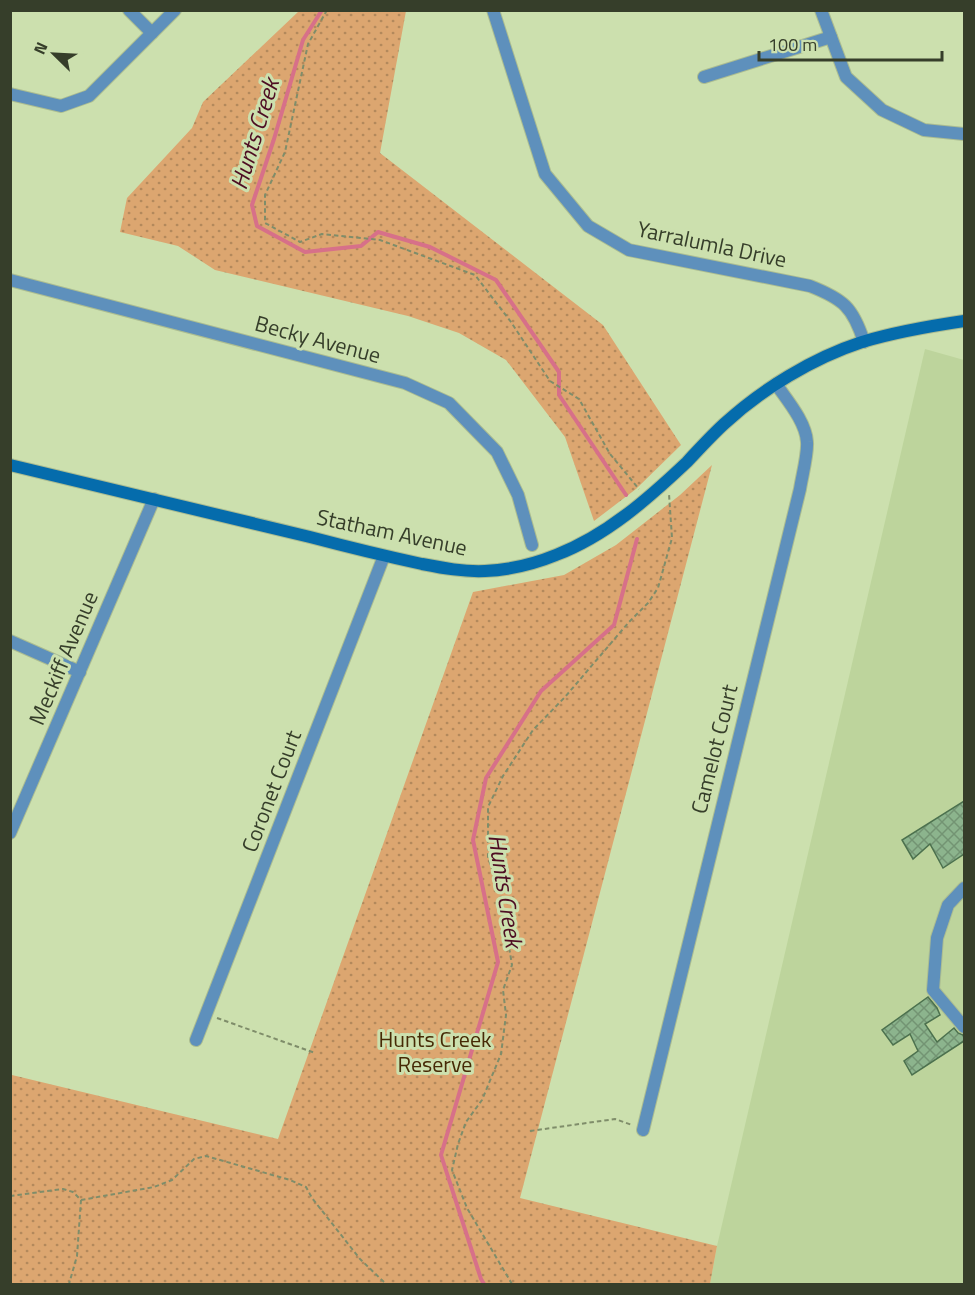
<svg xmlns="http://www.w3.org/2000/svg" width="975" height="1295" viewBox="0 0 975 1295" font-family="'Titillium Web',sans-serif">
<style>
.built{fill:#bdd49c}
.grass{fill:url(#grass-dots)}
.lines{fill:none;stroke-linecap:round;stroke-linejoin:round}
.stream{stroke:#d77089;stroke-width:4}
.building{fill:url(#building-cross-hatch);stroke:#4c714e;stroke-width:1.5}
.street-casing{stroke:#abbc91;stroke-width:14}
.secondary-casing{stroke:#abbc91;stroke-width:14}
.path{stroke:#7f8d6a;stroke-width:2;stroke-dasharray:4.5 3;stroke-linecap:butt}
.street{stroke:#5e90bc;stroke-width:12}
.secondary{stroke:#056cac;stroke-width:12}
.labels{text-anchor:middle;stroke-width:6;stroke-linejoin:round;paint-order:stroke}
.street-label{font-size:22px;fill:#363e2a;stroke:#cce0ae}
.park-label{font-size:22px;fill:#462905;stroke:#cce0ae}
.water-label{font-size:24px;font-style:italic;fill:#4e0d23;stroke:#cce0ae}
</style>
<defs>
<pattern id="grass-dots" width="8" height="8" patternUnits="userSpaceOnUse" patternTransform="scale(1.5)"><rect width="8" height="8" fill="#dca670"/><path d="M2 2h.1M6 6h.1" fill="none" stroke="#b3895c" stroke-width="1.8" stroke-linecap="round"/></pattern>
<pattern id="building-cross-hatch" width="8" height="8" patternUnits="userSpaceOnUse" patternTransform="scale(1.5)"><rect width="8" height="8" fill="#8cb48d"/><path d="M0 0l8 8M0 8l8-8" fill="none" stroke="#739473"/></pattern>
</defs>
<rect width="100%" height="100%" fill="#cce0ae"/>
<path class="built" d="M925,349L964,360V1284H710L717,1246Z"/>
<g class="grass">
<path d="M299,11H406L380,153L603,325L681,445L636,489L594,521L565,437L506,360L459,333L408,316L215,270L178,246L120,232L127,198L192,128L203,102Z"/>
<path d="M712,465L520,1198L717,1246L710,1284H11L10,1080L12,1075L278,1139L473,592L564,575L616,545L680,495Z"/>
</g>
<g class="lines">
<g class="stream">
<path d="M322,10L303,40L274,139L252,205L257,226L305,252L361,246L378,232L430,247L496,280L559,372V395L626,495"/>
<path d="M484,1284L481,1279L441,1155L498,962L473,840L486,778L541,691L614,625L637,539"/>
</g>
</g>
<g class="building">
<path d="M964,801V854L943,868L930,844L913,859L902,840Z"/>
<path d="M928,997L937,1008L940,1015L925,1024L937,1042L954,1028L958,1033L963,1035L964,1038V1041L912,1075L904,1061L918,1051L910,1034L893,1045L882,1030Z"/>
</g>
<g class="lines">
<g class="street-casing">
<g id="street">
<path d="M129,10L152,33"/>
<path d="M493,10L545,174L588,226L629,250L810,286C843,299 853,307 864,342"/>
<path d="M821,10L846,77L882,110L924,130L964,134"/>
<path d="M704,77L831,37"/>
<path d="M10,94L61,106L89,96L175,10"/>
<path d="M10,280L405,383L449,403L497,452L518,495L532,545"/>
<path d="M10,641L80,672"/>
<path d="M10,833L154,499"/>
<path d="M964,888L948,905L937,938L933,990L964,1027"/>
<path d="M196,1040L384,556"/>
<path d="M643,1130L800,489C802,476 808,454 807,442C806,422 787,400 776,384"/>
</g>
</g>
<g class="secondary-casing">
<path id="secondary" d="M10,465C111,489 211,513 310,537C348,547 385,556 422,564C443,568 464,572 485,571C508,570 534,564 556,555C606,536 649,498 687,462C699,449 711,436 724,424C762,389 813,358 862,342C895,332 930,326 964,321"/>
</g>
<g class="path">
<path d="M327,10L308,44L285,152L265,195V223L300,242L322,234L380,240L475,275L511,322L550,381L579,399L610,454L639,489"/>
<path d="M217,1018L315,1053"/>
<path d="M530,1131L615,1119L632,1125"/>
<path d="M10,1196L63,1189L73,1192L81,1200L77,1256L69,1284"/>
<path d="M81,1200L154,1187L172,1180L194,1159L206,1156L290,1180L306,1187L312,1198L360,1259L386,1284"/>
<path d="M512,1284L467,1208L452,1170L458,1144L466,1122L482,1100L501,1054L506,1015L503,990L512,965L500,893L488,857V807L503,776L533,730L565,697L629,622L648,603L658,588L672,538L669,494"/>
</g>
<use href="#street" class="street"/>
<use href="#secondary" class="secondary"/>
</g>
<g class="labels">
<g class="street-label">
<text transform="translate(712 244) rotate(12)" y="8">Yarralumla Drive</text>
<text transform="translate(318 339) rotate(15)" y="8">Becky Avenue</text>
<text transform="translate(392 532) rotate(12)" y="8">Statham Avenue</text>
<text transform="translate(63 658) rotate(-67)" y="8">Meckiff Avenue</text>
<text transform="translate(714 749) rotate(-76)" y="8">Camelot Court</text>
<text transform="translate(271 791) rotate(-69)" y="8">Coronet Court</text>
</g>
<g class="park-label">
<text x="435" y="1047">Hunts Creek<tspan x="435" dy="25">Reserve</tspan></text>
</g>
<g class="water-label">
<text transform="translate(255 134) rotate(-73)" y="8">Hunts Creek</text>
<text transform="translate(505 891) rotate(81)" y="8">Hunts Creek</text>
</g>
</g>
<rect width="975" height="1295" fill="none" stroke="#363e2a" stroke-width="24"/>
<g transform="translate(54 54) rotate(294)" stroke="#cce0ae" stroke-width="4.5" paint-order="stroke">
<path d="M0-4.5L10 22L0 15L-10 22Z" fill="#363e2a"/>
<text y="-9" font-size="16" font-weight="bold" text-anchor="middle" fill="#363e2a">N</text>
</g>
<path d="M759 51v9h183v-9" fill="none" stroke="#363e2a" stroke-width="3"/>
<text x="768" y="51" font-size="18" fill="#363e2a" stroke="#cce0ae" stroke-width="4.5" paint-order="stroke">100 m</text>
</svg>
